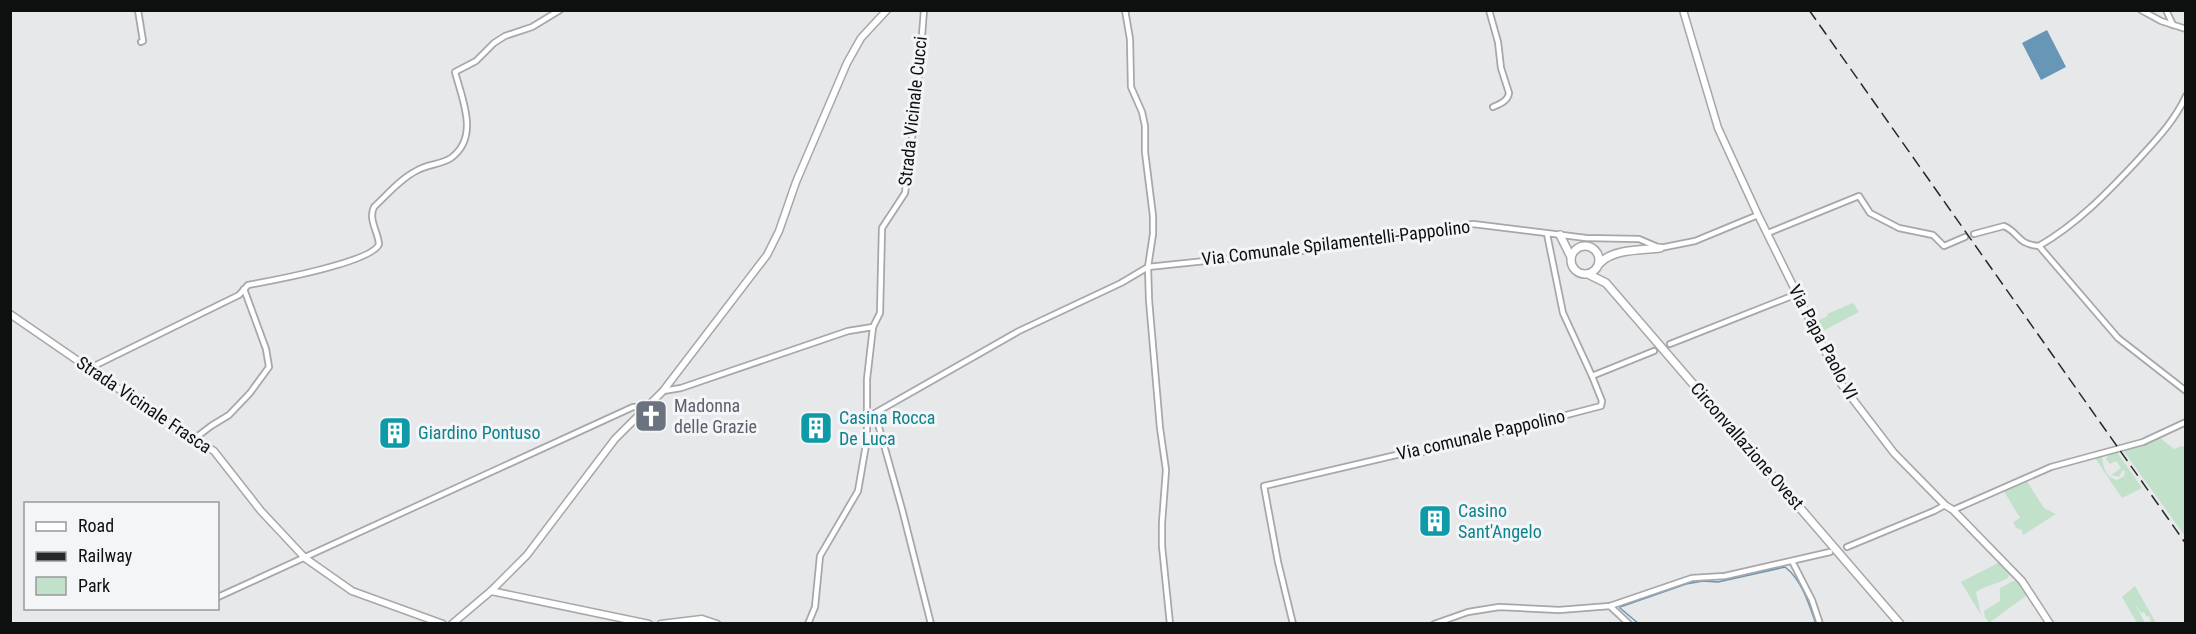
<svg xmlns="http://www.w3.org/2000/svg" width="2196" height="634" viewBox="0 0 2196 634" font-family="'Roboto Condensed',sans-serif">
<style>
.green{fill:#c1e1ca}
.water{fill:#6896b6}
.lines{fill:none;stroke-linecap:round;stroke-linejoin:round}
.stream{stroke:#6896b6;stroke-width:1.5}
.street-casing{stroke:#a7a7aa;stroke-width:8}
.secondary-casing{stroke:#a7a7aa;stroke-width:9}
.primary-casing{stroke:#a7a7aa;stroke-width:10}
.street{stroke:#fff;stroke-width:4.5}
.secondary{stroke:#fff;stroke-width:6}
.primary{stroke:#fff;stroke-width:7}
.rail{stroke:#272828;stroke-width:1.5;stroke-dasharray:12 6;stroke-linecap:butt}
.labels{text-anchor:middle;stroke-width:6;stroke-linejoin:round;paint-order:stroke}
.street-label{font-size:18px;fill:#0e0f0f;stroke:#f4f5f7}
.worship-label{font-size:18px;fill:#5b616d;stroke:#f4f5f7;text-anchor:start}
.culture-label{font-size:18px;fill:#0d838f;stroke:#f4f5f7;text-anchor:start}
</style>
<rect width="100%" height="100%" fill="#e7e8ea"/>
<g class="green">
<path d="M1853,303L1859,312L1819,333L1812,318L1814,317L1817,321L1828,316L1827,314Z"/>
<path d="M2159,437L2174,449L2182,446L2185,447V536L2123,450Z"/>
<path d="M2117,452L2142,488L2122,498L2095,458L2102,456C2103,466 2105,477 2117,480L2124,476L2125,471L2123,470L2119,477L2111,475L2121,468L2116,461L2110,464L2106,459L2108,455Z"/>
<path d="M2026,480L2044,508L2056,514L2023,535L2022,530L2016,528L2013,522L2020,518L2002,488Z"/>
<path d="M2000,562L2009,574L2008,578C1998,584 1986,585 1976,592L1981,615L1961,582Z"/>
<path d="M2013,581H2017L2027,595L1989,623L1985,617L1984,611L2000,601V588Z"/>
<path d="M2135,586L2156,623H2147L2151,621L2149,616L2147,617L2144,612L2141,613L2133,600L2145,623H2137L2122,597Z"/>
</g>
<path class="water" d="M2047,30L2066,67L2041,80L2022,43Z"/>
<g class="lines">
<g class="stream">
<path d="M1620,607L1686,584L1703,581L1718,582L1785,567C1802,580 1809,604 1816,624"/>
<path d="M1620,608L1639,624"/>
</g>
<g class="street-casing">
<g id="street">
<path d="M138,10L143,41L141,42"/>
<path d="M1125,10L1130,39L1131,87L1142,112L1145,126V152L1153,216V234L1148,267L1149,300L1160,428L1166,470L1162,523V546L1170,624"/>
<path d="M1489,10L1498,42L1501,68L1509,93C1508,101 1500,104 1493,107"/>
<path d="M2141,10L2161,21L2186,29"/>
<path d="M2166,10L2173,25"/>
<path d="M1768,233L1859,196L1870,213L1899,228L1933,235L1944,246L1965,237"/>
<path d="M1547,234L1563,313L1592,376"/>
<path d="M1974,234L2004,226C2020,233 2016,244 2039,246C2077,224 2106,194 2136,162C2155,141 2174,122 2186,96"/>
<path d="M2039,246L2118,338L2186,391"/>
<path d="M1670,344L1797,294"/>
<path d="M90,368L239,295L248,285C270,281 373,262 379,244C378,232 368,219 374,207C387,195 400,179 416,171C427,164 440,165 451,158C480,137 462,99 455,72L476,61L494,43L505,36L532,27L560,10"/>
<path d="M663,391L681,388L848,331L873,327"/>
<path d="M194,439L211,426L229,415L250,393L269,367L266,349L244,289"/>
<path d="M1953,510L2051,467L2143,442L2186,422"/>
<path d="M1847,547L1934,511L1945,505"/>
<path d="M1792,561L1812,600L1820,624"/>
<path d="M218,597L633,407H648"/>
<path d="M1610,606L1629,624"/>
<path d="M808,624L815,607L820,556L858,491L867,439V379L873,327L880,313L882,228L905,193L917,98L924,10"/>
<path d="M931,624L902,509L875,413L1019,331L1121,283L1148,267L1301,251L1473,224L1586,238L1639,239L1660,248L1695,241L1758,215"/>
<path d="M1293,624L1278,562L1264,486L1409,452L1420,453L1601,406L1602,401L1592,376L1654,351"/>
<path d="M1434,624L1468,612L1499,607L1559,610L1610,606L1692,578L1725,576L1830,552"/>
</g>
</g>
<g class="secondary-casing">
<g id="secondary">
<path d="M1683,10L1718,128L1758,215L1842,385L1894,453L1945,505L1953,510L2022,581L2050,624"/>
<path d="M10,314L174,427L214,451L261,511L305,558L352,591L443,624"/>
<path d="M491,591L649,624"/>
<path d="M452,624L491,591L527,555L615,439L663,391L767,255L779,231L796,182L847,63L861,38L887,10"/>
<path d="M661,624L702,619L717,624"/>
</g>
</g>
<g class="primary-casing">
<g id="primary">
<path d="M1560,235L1571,257"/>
<circle cx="1585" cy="260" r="14"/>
<path d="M1600,263C1613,249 1641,250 1660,248"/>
<path d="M1588,274L1606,283L1900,624"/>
</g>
</g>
<use href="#street" class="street"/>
<use href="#secondary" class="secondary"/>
<use href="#primary" class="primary"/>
<path class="rail" d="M1809,10L2186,544"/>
</g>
<defs>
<g id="church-square" transform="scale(1.725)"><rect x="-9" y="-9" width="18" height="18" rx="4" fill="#6b7280" stroke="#f4f5f7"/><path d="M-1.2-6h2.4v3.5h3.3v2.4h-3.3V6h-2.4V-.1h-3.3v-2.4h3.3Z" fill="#fff"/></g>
<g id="building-square" transform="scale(1.725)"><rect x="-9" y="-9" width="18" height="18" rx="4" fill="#0f9aa8" stroke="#f4f5f7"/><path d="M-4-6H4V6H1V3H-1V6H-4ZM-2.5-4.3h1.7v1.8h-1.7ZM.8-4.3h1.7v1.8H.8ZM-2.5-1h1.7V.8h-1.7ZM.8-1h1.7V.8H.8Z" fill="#fff"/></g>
</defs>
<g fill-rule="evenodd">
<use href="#church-square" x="651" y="416"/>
<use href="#building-square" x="816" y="428"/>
<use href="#building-square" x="395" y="433"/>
<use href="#building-square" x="1435" y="521"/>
</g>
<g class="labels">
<g class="street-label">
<text transform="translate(913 111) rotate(-84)" y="6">Strada Vicinale Cucci</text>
<text transform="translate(1336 243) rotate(-7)" y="6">Via Comunale Spilamentelli-Pappolino</text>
<text transform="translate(1823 342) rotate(62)" y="6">Via Papa Paolo VI</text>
<text transform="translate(144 405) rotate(34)" y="6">Strada Vicinale Frasca</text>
<text transform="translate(1481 435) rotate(-13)" y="6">Via comunale Pappolino</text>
<text transform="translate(1747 446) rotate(49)" y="6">Circonvallazione Ovest</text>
</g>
<g class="worship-label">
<text x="674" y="412">Madonna<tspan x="674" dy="21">delle Grazie</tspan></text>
</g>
<g class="culture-label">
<text x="839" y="424">Casina Rocca<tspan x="839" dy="21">De Luca</tspan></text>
<text x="418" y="439">Giardino Pontuso</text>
<text x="1458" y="517">Casino<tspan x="1458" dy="21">Sant'Angelo</tspan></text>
</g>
</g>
<rect width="2196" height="634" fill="none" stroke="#0e0f0f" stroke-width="24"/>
<rect x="24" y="502" width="195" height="108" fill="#f4f5f7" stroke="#98999a" stroke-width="1.5"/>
<rect x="36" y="522" width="30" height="9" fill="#ffffff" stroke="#98999a" stroke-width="1.5"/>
<text x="78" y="532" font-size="18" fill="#0e0f0f">Road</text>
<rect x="36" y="552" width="30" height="9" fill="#272828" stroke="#98999a" stroke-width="1.5"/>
<text x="78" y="562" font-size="18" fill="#0e0f0f">Railway</text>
<rect x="36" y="577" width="30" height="18" fill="#c1e1ca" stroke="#98999a" stroke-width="1.5"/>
<text x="78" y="592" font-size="18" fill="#0e0f0f">Park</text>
</svg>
